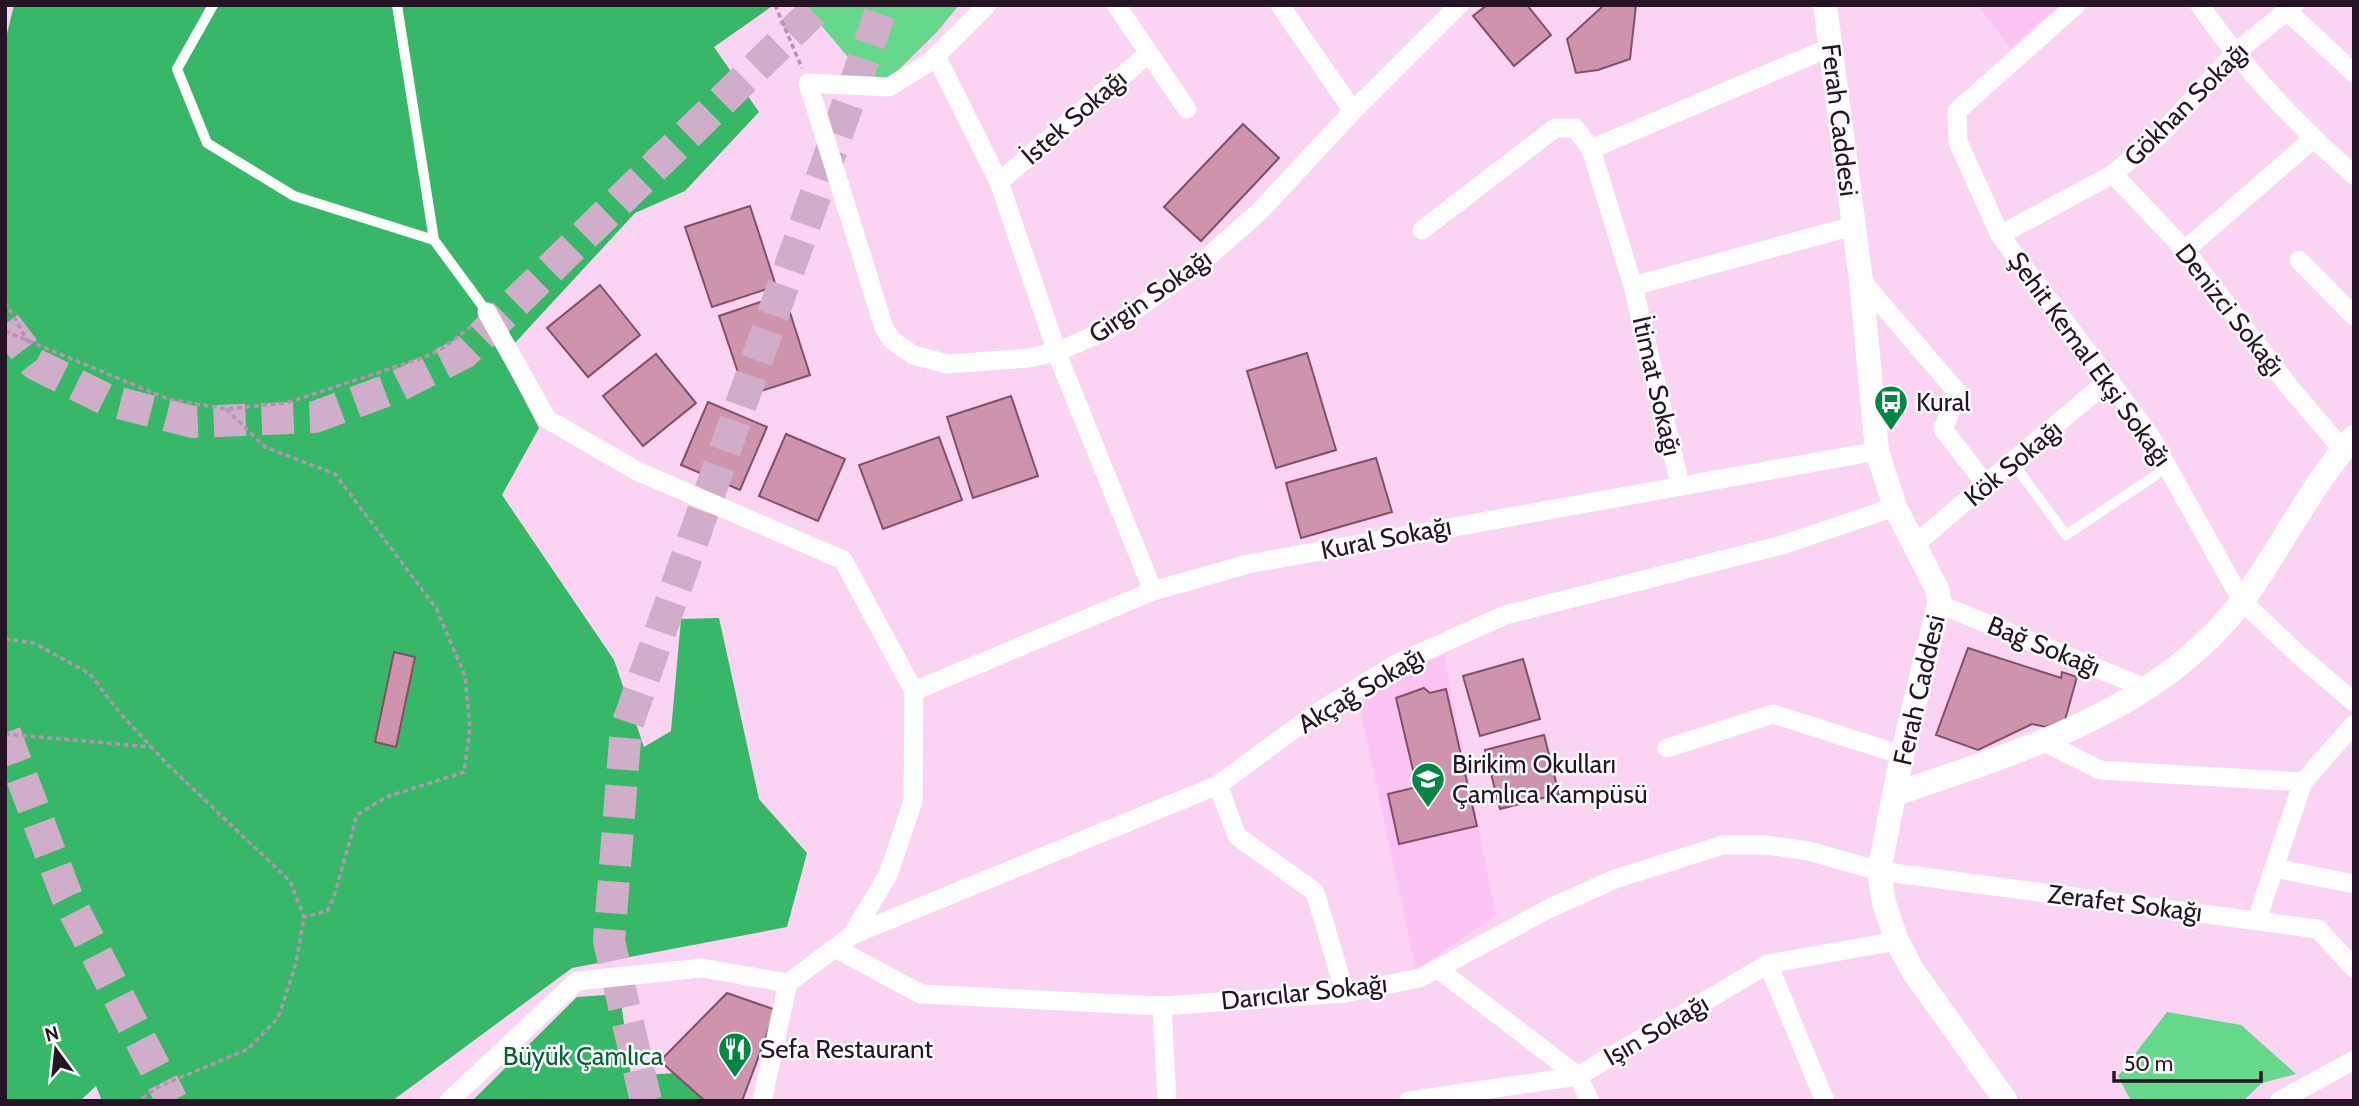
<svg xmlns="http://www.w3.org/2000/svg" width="2359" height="1106" viewBox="0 0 2359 1106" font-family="Cabin,sans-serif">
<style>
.built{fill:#fcc4f2}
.green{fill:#66d88b}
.forest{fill:#37b869}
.building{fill:#ce94ac;stroke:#834f66;stroke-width:2}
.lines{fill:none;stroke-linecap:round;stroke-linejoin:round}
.primary-tunnel{stroke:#d0adc9;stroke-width:32;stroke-dasharray:32 16;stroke-linecap:butt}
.path{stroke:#b594af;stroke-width:3.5;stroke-dasharray:5 3.5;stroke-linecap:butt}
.service{stroke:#fff;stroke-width:10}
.minor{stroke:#fff;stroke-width:19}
.tertiary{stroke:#fff;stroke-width:24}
.labels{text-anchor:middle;stroke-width:5;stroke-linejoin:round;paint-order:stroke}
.street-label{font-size:26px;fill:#251423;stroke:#fff}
.poi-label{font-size:26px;fill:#251423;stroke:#fff;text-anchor:start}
.park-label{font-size:26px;fill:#036431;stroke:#fff}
</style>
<rect width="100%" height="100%" fill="#fbd3f3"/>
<g class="built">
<path d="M1978,5H2060L2010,48Z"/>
<path d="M1444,655L1496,915L1416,970L1359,703L1417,667Z"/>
</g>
<g class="green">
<path d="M804,5H959L937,32L885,83L869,82Z"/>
<path d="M2167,1012L2241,1025L2296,1074L2262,1083L2243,1101H2131L2118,1076Z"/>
</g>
<g class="forest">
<path d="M14,5L771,7L714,47L759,112L685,191L635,213L502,357L539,428L502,495L614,660L644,747L671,731L681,619L719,618L759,799L807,853L787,927L572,968L392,1101H102L96,1086L80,1101H5V42Z"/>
<path d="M620,994L631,1076L674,1073L714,1101H472L577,997Z"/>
</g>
<g class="building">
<path d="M1487,5H1527L1551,35L1514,66L1473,16Z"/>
<path d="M1604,5H1636L1630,59L1598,70L1576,73L1567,39Z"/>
<path d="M1243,124L1279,158L1201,241L1164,207Z"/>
<path d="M750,206L776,286L712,307L685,227Z"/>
<path d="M600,285L640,335L588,377L547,328Z"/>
<path d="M784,294L810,375L746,396L719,316Z"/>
<path d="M1307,353L1336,450L1276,468L1247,371Z"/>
<path d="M656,354L696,403L643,446L603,396Z"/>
<path d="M1011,396L1038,476L973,498L947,417Z"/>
<path d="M708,402L767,427L740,490L681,465Z"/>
<path d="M786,434L845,459L818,521L759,496Z"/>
<path d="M939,437L962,500L883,529L859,465Z"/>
<path d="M1376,458L1392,512L1301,538L1286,483Z"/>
<path d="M1968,648L2061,678L2062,672L2077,677L2065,720L2046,727L2032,724L1978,750L1936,735Z"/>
<path d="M394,652L415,657L396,747L375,742Z"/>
<path d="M1523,659L1540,719L1480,736L1463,676Z"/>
<path d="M1424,688L1430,693L1446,689L1477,826L1399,844L1388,794L1417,787L1396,698Z"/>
<path d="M1544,735L1559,794L1500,809L1485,750Z"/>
<path d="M727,993L776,1010L742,1101H705L660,1061Z"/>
</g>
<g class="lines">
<g class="primary-tunnel">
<path d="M5,324L35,364L107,400L193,422L315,417L394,388L464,353L820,5"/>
<path d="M5,733L67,897L172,1101"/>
<path d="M646,1101L609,941L626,728L883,5"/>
</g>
<g class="path">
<path d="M775,5L802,68"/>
<path d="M5,302L29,343"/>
<path d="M5,331L168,399L226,409L286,403L425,357L443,348L474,324"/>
<path d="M226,409L265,447L335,474L436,608L465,676L470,728L464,772L386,797L357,815L334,897L327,911L304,917"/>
<path d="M5,639L34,643L90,674L119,712L169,766L290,881L304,917L296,963L278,1018L248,1049L158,1087L138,1101"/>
<path d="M5,734L152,747"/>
</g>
<g class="service">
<path d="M213,5L177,69L207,143L294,196L434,240"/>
<path d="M397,5L434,240L487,312"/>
<path d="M2013,463L2066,535L2168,467"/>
</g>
<g class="minor">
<path d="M987,5L931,61L889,87L808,83L884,328L892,340L913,355L948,364L1028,358L1057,352L1107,330L1200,264L1259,212L1353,111L1459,5"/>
<path d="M1116,5L1187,109"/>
<path d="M1280,5L1353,111"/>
<path d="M2076,5L1957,111L1958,142L2000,235L2149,434L2242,601L2301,657L2354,702"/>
<path d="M2200,5C2244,69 2296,124 2354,175"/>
<path d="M2286,10L2354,73"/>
<path d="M1831,47L1591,149L1633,286L1853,226"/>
<path d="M936,56L999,182L1060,361L1153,591"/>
<path d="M2113,174L2185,250L2291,389L2343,450"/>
<path d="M999,182L1149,53"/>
<path d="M1422,230L1555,128H1575L1591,149"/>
<path d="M2000,235L2113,174L2160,135L2234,54L2294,5"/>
<path d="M2185,250L2313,139"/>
<path d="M2299,260L2354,316"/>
<path d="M1861,280L1958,393L1943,429L1987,486"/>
<path d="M1633,286L1680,485"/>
<path d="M487,312L547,419L637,471L843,560L914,691L913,801L888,875L852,935L788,983"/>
<path d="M1914,545L2110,379"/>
<path d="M1939,604L2148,689"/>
<path d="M914,691L1153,591L1248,564L1877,451"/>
<path d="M2044,742L2100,770L2303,782L2354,724"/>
<path d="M1667,748L1773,714L1902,755"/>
<path d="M1218,785L1237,836L1315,892L1345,993"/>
<path d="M2274,868L2303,782"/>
<path d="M2257,920L2274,868L2354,884"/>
<path d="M852,935L1218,785L1312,716L1394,665L1505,615L1782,545L1895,507"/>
<path d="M835,948L921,994L1162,1006L1345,993L1420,978L1550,908L1615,879L1723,845H1766L1809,851L1879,871L2318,929L2354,968"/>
<path d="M1768,964L1825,1101"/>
<path d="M1438,969L1578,1076L1590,1101"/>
<path d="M1162,1006L1167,1101"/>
<path d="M449,1101L577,981L702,968L788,983L762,1101"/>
<path d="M1409,1101L1578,1076L1768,964L1897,941"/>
<path d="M2279,1101L2354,1060"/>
</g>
<g class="tertiary">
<path d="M1825,5L1861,280L1877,451L1895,507L1938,591L1939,604L1902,755L1879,871L1884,903L1897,941L1913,971L2006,1101"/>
<path d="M1896,794C2021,750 2159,712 2243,600C2282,547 2310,486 2354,437"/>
</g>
</g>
<defs>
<g id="bus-pin" transform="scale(1.75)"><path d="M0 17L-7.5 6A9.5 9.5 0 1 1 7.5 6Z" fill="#008744" stroke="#fff"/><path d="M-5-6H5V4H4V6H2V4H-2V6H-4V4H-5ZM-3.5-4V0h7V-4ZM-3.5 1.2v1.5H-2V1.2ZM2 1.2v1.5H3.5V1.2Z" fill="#fff"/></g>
<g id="school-pin" transform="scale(1.75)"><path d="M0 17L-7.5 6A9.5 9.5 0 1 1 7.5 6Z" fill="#008744" stroke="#fff"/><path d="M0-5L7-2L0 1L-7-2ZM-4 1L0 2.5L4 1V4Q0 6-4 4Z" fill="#fff"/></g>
<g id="restaurant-pin" transform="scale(1.75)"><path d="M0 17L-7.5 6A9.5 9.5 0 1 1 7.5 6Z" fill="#008744" stroke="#fff"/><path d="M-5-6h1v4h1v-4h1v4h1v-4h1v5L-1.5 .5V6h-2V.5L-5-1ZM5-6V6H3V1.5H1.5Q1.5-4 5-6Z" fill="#fff"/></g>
</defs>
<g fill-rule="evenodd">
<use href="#bus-pin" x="1891" y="402"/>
<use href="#school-pin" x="1428" y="779"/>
<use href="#restaurant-pin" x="735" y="1049"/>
</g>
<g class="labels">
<g class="street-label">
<text transform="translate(2186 104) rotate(-45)" y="9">Gökhan Sokağı</text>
<text transform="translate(1074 117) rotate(-41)" y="9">İstek Sokağı</text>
<text transform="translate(1840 120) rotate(83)" y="9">Ferah Caddesi</text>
<text transform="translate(1150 296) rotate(-35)" y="9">Girgin Sokağı</text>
<text transform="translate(2230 310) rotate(52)" y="9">Denizci Sokağı</text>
<text transform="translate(2090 359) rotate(54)" y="9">Şehit Kemal Ekşi Sokağı</text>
<text transform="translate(1657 386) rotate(77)" y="9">İtimat Sokağı</text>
<text transform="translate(2013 463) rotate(-40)" y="9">Kök Sokağı</text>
<text transform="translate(1386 538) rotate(-11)" y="9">Kural Sokağı</text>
<text transform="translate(2044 646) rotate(22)" y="9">Bağ Sokağı</text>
<text transform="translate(1361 690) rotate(-31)" y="9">Akçağ Sokağı</text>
<text transform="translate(1919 690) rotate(-77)" y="9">Ferah Caddesi</text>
<text transform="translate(2125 903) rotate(7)" y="9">Zerafet Sokağı</text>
<text transform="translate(1304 992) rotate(-6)" y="9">Darıcılar Sokağı</text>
<text transform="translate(1656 1030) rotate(-30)" y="9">Işın Sokağı</text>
</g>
<g class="poi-label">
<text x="1916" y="411">Kural</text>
<text x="1452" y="773">Birikim Okulları<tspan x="1452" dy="30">Çamlıca Kampüsü</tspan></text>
<text x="760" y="1058">Sefa Restaurant</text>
</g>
<g class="park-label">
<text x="583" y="1065">Büyük Çamlıca</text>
</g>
</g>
<rect width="2359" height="1106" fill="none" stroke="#251423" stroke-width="14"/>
<g transform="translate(56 1050) rotate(345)" stroke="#ffffff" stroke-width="5" paint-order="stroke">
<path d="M0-5L12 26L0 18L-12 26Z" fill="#251423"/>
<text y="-10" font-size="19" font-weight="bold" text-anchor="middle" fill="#251423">N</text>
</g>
<path d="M2114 1071v10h147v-10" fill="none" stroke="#251423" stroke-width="3.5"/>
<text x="2124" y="1071" font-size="21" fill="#251423" stroke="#ffffff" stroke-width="5" paint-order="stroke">50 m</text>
</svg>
